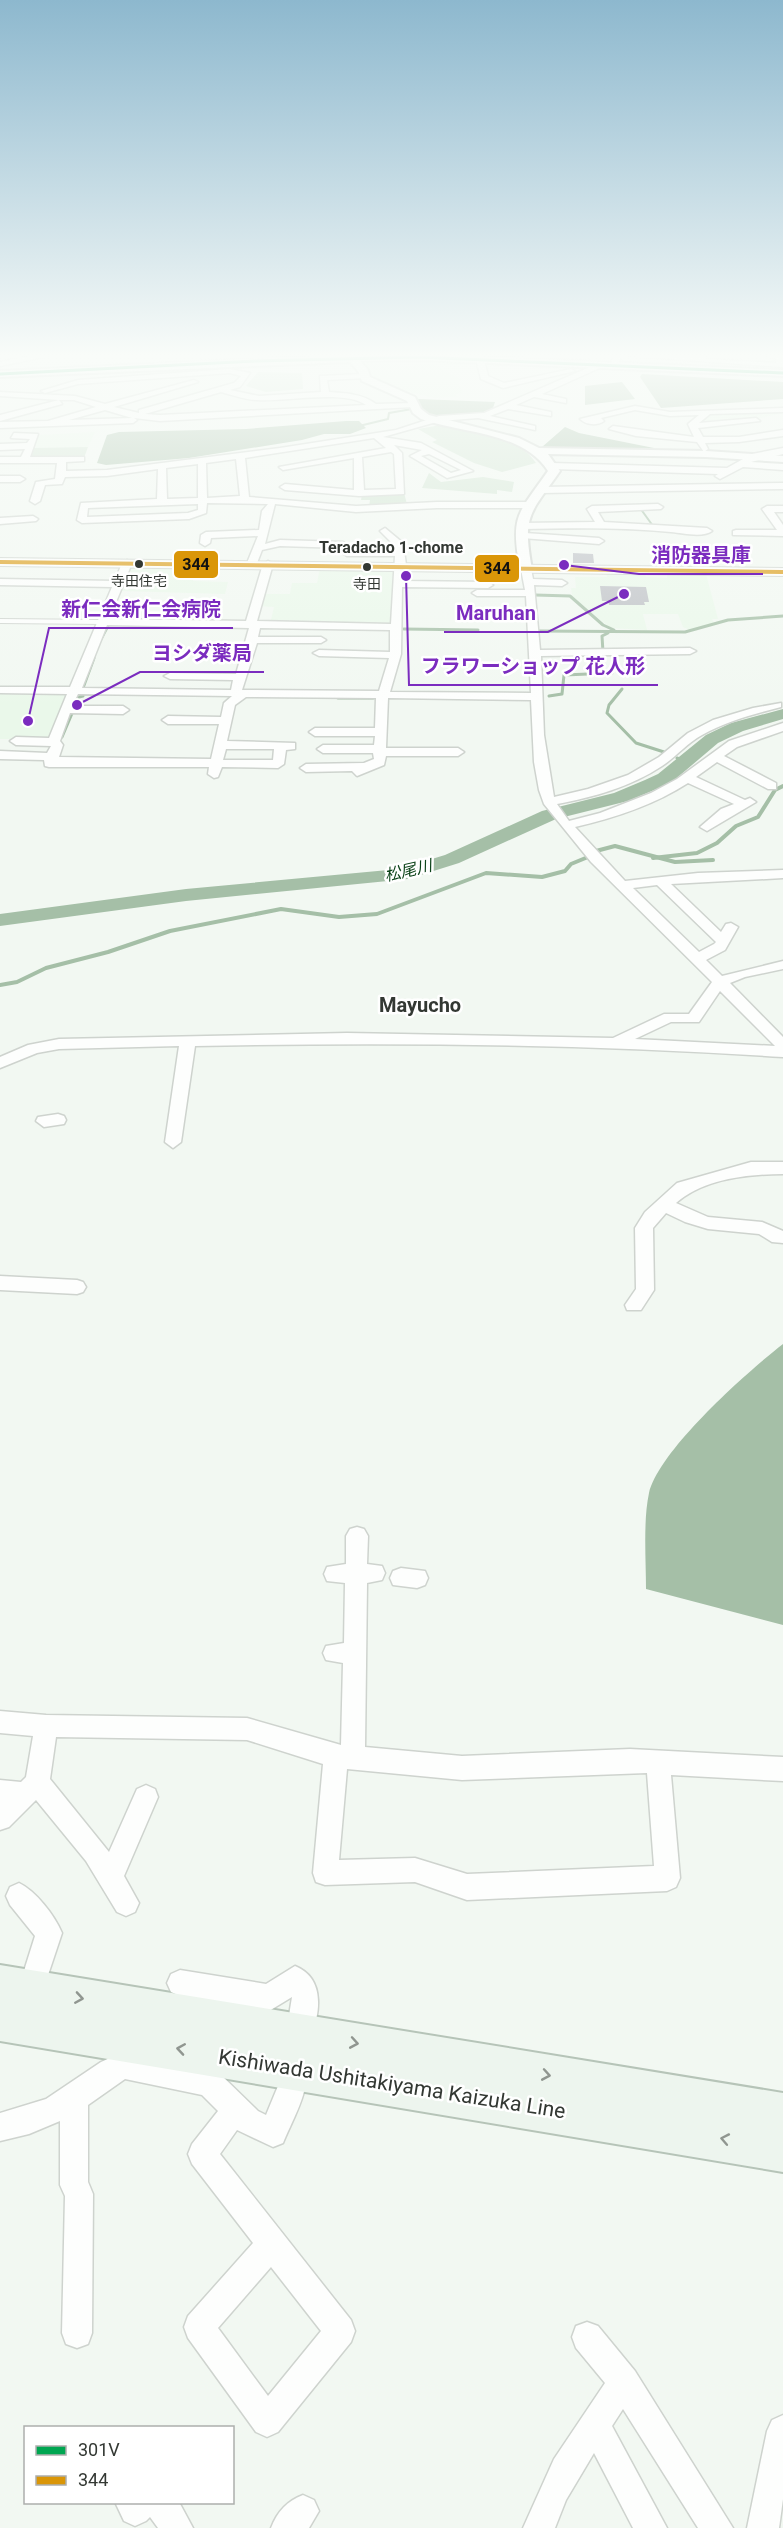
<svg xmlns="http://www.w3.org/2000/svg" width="783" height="2528" viewBox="0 0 783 2528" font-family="Roboto,'Noto Sans JP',sans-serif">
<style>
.built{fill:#eaf8ea}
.green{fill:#cfe3d0}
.water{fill:#a5bfa7}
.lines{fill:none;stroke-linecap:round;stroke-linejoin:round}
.stream-far2{stroke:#a5bfa7;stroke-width:2}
.stream-far1{stroke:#a5bfa7;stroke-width:3}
.stream{stroke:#a5bfa7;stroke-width:4}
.river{fill:#a5bfa7;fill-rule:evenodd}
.building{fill:#bcbfc4}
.pedestrian-casing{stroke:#ced3ce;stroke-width:2}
.minor-casing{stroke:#ced3ce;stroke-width:3}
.tertiary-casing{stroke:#ced3ce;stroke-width:4}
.secondary-casing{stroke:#ced3ce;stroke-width:2}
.primary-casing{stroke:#b6c4b8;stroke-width:4}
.pedestrian{fill:#fdfefd;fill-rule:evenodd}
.minor{fill:#fdfefd;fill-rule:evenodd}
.tertiary{fill:#fdfefd;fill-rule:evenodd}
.secondary{fill:#f5f9f5;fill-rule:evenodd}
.primary{fill:#edf5ee;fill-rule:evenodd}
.bus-1-casing{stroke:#fff;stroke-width:5}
.bus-2-casing{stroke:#fff;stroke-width:7}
.bus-1{stroke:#00a651;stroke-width:3}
.bus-2{stroke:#da9608;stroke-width:4}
.oneway{stroke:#909690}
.bus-dot{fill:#333833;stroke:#fff;stroke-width:2}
.labels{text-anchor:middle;stroke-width:5;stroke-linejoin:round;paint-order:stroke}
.far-bus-label{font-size:14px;fill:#333833;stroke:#fff}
.far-neighbourhood-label{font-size:16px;font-weight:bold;fill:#333833;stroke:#fff}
.far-water-label{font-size:16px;font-style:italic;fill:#0c4319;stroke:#fff}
.neighbourhood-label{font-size:20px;font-weight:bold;fill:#333833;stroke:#fff}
.near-street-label{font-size:21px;fill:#333833;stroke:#fff}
.leader{fill:none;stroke:#7b2cbf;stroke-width:2}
.callout-dot{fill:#7b2cbf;stroke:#fff;stroke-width:2}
.callout-label{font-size:20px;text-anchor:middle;font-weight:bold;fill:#7b2cbf;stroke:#fff;stroke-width:5;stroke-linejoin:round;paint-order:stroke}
.line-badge{stroke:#fff;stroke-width:2}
.pale-badge-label{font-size:16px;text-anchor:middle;font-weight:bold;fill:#111}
</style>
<rect width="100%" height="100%" fill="#f2f8f2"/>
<g class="built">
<path d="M399,361L398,364L403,367L431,363L462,380L458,382L462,392L455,395L458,397L434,398L391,387L369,377L365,363Z"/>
<path d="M783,411V413L748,421L696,424L715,413Z"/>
<path d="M95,432L88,447L32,448L38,435Z"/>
<path d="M197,565L193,581L228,582L225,594L121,591L130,566Z"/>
<path d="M320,568L393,571L392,626L270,624L274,607L256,606L260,594H290L292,583H317Z"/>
<path d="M606,572L644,573L646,577L667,578V573L706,574L718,619H712L714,623L690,630L683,627L678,614H643L647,630L610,628L572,596L571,588H576L575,577H607Z"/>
<path d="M0,694L66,695L50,739H0Z"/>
</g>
<g class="green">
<path d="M258,372L302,373L303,389L266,392L246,386Z"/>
<path d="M441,425C473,432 516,433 536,463L502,472L474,463L432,442L437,440L418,429Z"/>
<path d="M88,447L84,458L29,456L32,448Z"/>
<path d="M429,473L441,482L483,477L514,482L512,492L497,490V494L422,488Z"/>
<path d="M404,493L407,504L369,507L370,500H361L362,494Z"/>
</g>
<g class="water">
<path d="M642,374L783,382V399L661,408L640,377Z"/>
<path d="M622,382L635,399L585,405V386Z"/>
<path d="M418,399L495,402L493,408L483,414L433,418L419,407Z"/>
<path d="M346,421H359L366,428L350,434H324L302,440L189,458L106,465L97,463L107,435L119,432L246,429Z"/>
<path d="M565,427L579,433L654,448L650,450L542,447Z"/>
<path d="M783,1344V1625L646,1589C646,1560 643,1521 649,1493C659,1450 748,1371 783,1344Z"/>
</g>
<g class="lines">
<g class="stream-far2">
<path d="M359,426L388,419L389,413L412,409"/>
<path d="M640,508L653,526"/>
</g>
<g class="stream-far1">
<path d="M535,595L570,596L603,625L614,630"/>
<path d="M404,629L478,630"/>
<path d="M538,631L685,632L728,620L783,616"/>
<path d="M101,639L109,624H114"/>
<path d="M603,652L602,636L608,633"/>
<path d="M83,688L94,658"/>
<path d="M622,689L609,705L607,713L636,743L664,752"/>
<path d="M80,694H98"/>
<path d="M549,696L562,694L564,675L612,673"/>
<path d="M338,698H373"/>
<path d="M62,737L79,697L83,696"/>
<path d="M677,758L684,761"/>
</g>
<g class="stream">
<path d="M596,851L615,846L675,862L713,860"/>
<path d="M653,858L697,853L717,843L736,826L758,817L775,790L783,786"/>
<path d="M0,985L17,982L46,968L108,952L170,931L281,909L339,917L377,914L486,873L542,877L565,871L571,864L588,857"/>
</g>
<path class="river" d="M783,709V719L743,731L718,743L672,782L659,788L628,801L556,819L459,863L408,879L186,901L0,926V914L186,889L399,869L445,855L542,811L614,793L645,780L658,774L706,735L731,723Z"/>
</g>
<g class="building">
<path d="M573,553L593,554L594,563H573Z"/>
<path d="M600,586L646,587L649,602H644L645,605H609L608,601H602Z"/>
</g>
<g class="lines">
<g class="pedestrian-casing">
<path id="pedestrian" d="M0,619L103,620L107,622L103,624L0,623Z"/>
</g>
<g class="minor-casing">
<g id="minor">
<path d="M30,356H49L0,366V362Z"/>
<path d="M613,356H621L618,366L611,364Z"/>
<path d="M629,356H706L705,359L776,363V359L767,356H783V367Z"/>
<path d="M480,358L484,360L488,376L504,383L571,369L575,371L503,388L481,379L476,360Z"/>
<path d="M597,364L604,366L542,394L566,399V403L534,397L516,405L551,412V416L508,409L490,416L535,426V430L478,418L440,421L383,437L421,443L473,471L447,478L410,456L422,450L394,445L402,453L404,494L359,496L285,490L280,487L285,484L354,490V458L283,470L279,467L386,448L374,438L245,458L249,497L356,506L437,502H529L534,505L529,508H437L356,512L275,504L265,544L280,540L343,542L348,545L343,548L280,546L262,550L257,563L252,566L247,563L258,536L211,538L210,543L205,546L200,543L201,535L206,532L259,530L262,511L268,504L207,503L206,513L189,519L82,523L77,520L81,503L157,499L158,469L107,476L65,477L62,484L45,485L40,501L35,504L30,501L36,482L55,479L57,463H0V457H21L25,449L0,450V444L27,443L30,439L11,438L14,433L38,434L30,457H84V461L66,462V471L107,470L280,448L396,430L439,416L484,413ZM391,452L394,454L396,489L364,490L362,457ZM429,454L461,470L451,473L421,456ZM236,459L240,496L207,498L206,463ZM198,464V498L167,499L166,468ZM198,504V510L188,513L87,517L88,508Z"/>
<path d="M230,369L250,373L240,387L230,390L259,396L321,392L320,376L363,374L366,378L327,380L329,392C346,393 363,394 376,404L413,403L417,405L413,407L160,421L134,418L137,420L133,423L0,428V422L48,421L96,407L74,400H59L62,404L0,421V415L59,400L0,396V392L75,396L105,404L194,380L198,382L114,407L139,413V410L234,383L241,376L230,373L78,384L45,393L41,391L78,380ZM221,392C233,395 245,400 257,400C285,402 345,389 366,405L160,415L145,414ZM105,410L132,418L69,420Z"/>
<path d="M635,406L670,412L783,408V412L710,414L699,423L756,418L760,421L698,428L703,437H739L783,430V436L739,442L705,443L708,449L704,452L697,442L636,436L609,429L613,426L694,437L688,424L699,415L670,416L635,410L601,418L604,421C597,426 586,425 580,419Z"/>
<path d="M783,448V454L751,462L783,464V470L743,467L720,479L715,476L718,474L552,469L548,466L552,463L727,468L752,454Z"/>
<path d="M0,476H20L25,479L20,482H0Z"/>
<path d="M783,483V489L541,493L536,490L541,487Z"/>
<path d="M658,504L663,507L661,509L598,512L604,522L707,528L712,531C703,538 682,533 671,532C620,527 573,528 522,529L517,526L522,523L595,522L587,509L592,506Z"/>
<path d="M767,506H783V512H774L783,525V536L733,535V531L736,530H777L762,509Z"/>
<path d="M33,516L38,519L36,521L0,524V518Z"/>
<path d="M385,528L403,543L406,565L403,568V581L488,582L493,585L488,588L402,587L401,654L390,692L531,693L526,596H477L472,593L477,590H525L521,569L526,566L531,569L533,579L562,580L567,583L562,586L534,585L540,650L690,648L696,651L690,654L541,656L544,735L554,797L588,789L628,775L659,757L688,733L713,720L753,708L781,703V707C754,714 727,721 702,735C687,743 676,757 662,766C630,787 594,797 557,804L569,821L600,813L651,793L677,779L729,741L783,723V731L737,747L724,756L776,783V789H768L717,762L696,777L745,800L750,798L756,802L707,831L700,827L721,809L734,804L688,783C654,805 614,818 575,827L625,881L698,873L783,870V878L671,884L721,932L726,924L731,923L738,927L725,950L706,960L722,976L783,961V969L745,977L730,983L783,1037V1057C587,1044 391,1042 195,1046L181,1142L173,1148L165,1142L179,1046L59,1049L37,1053L0,1068V1057L28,1045L59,1039L347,1033L613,1038L664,1014H689L712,982L591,862L544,804L539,790L534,762L531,700L388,698L386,748H458L464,752L458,756H386L384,765L357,776L352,771L306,772L300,768L306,764L364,763L374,759L373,753H323L317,749L323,745H374L375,736H315L309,732L315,728H375L376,698L246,697L235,705L227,741L295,743V749L286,750L284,764L278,768L222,767L218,777L214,778L208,774L209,767H49L45,766L44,760L0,759V751L47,753L51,746L16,745L10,741L16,737L49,738L67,694L0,693V687H70L112,587L0,585V579L115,581L122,563L127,560L132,563L109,619L246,621L263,564L268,561L273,564L257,621L391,624L395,556H347L342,553L347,550H394L393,544L380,531ZM107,625L249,628L236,674L170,673L164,676L170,679L233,680L231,690L82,688ZM260,628L390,630V652L319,650L313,653L319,656L389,658L379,691L242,690L257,643H321L326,640L321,637H258ZM78,694L232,696L224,703L221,717L168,716L162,720L168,724H219L211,759L59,757L63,745L60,741L70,713L123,714L129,710L123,706H72ZM226,749H274L273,760H223ZM657,885L716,942L714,944L699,952L633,888ZM720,991L775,1046L635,1039L671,1022H699Z"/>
<path d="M525,533L599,538L604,541L599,544L522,538V534Z"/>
<path d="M58,1114L64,1116L66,1120L64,1124L44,1127L36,1121L38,1117Z"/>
<path d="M751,1162H783V1174C748,1174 703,1179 676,1203L708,1217L762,1222L783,1231V1243L772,1242L759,1234L708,1229L685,1222L666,1213L653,1228L654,1290L641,1310H627L625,1305L636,1289L635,1228L645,1212L677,1183Z"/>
<path d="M0,1276L77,1280L83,1282L86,1287L83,1292L77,1294L0,1290Z"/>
<path d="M357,1527L364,1529L368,1536L367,1564L382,1566L385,1573L382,1580L367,1583L365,1747L462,1756L630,1749L783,1757V1781L671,1775L680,1878L676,1887L667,1891L467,1900L415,1882L325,1885L316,1882L313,1873L323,1764L247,1740L56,1737L50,1779L109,1852L137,1789L146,1785L155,1789L158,1797L124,1876L139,1903L135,1912L126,1916L117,1912L86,1861L36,1800L9,1827L0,1830V1780L21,1782L26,1777L33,1736L0,1733V1711L46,1715L247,1718L341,1745L343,1663L326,1660L323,1653L326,1646L344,1643L345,1583L327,1581L324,1574L327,1567L346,1564V1536L350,1529ZM347,1769L462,1780L647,1773L654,1866L467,1874L415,1858L339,1860Z"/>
<path d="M401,1568L425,1571L428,1578L425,1585L417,1588L393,1585L390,1578L393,1571Z"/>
<path d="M19,1883C36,1891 55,1916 62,1933L40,1999L31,2003L22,1999L18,1990L35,1936L10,1905L6,1896L10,1887Z"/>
<path d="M295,1966C327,1979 320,2017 308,2043L299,2047L290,2043L286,2034L292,1997L269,2011L180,1996L171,1992L167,1983L171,1974L180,1970L266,1984Z"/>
<path d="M125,2051L219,2073L258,2111L266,2115L278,2086L284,2058L294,2054L304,2058C314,2085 293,2118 283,2143L273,2147L237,2130L220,2154L351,2320L355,2331L351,2342L278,2432L267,2437L256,2432L188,2338L184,2327L188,2316L253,2243L192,2164L188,2154L192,2144L218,2111L202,2095L125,2079L88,2105V2182L93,2194L92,2333L88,2344L77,2348L66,2344L62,2333L65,2196L60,2185V2121L29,2134L0,2141V2113L46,2099L101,2062ZM271,2267L321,2331L268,2396L218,2328Z"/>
<path d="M587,2322L598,2326L635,2371L733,2528H698L623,2409L612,2426L667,2528H633L594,2453L566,2500L555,2528H523L554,2459L605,2383L576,2348L572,2337L576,2326Z"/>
<path d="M783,2415V2499L779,2528H747L767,2431L772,2420Z"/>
<path d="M303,2495L314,2500L319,2511L309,2528H271C277,2512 287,2501 303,2495Z"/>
<path d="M115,2502H179L193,2528H158L150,2517L146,2521L135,2526L124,2521Z"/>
</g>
</g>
<g class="tertiary-casing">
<path id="tertiary" d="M323,356H471L783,370V376L418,360L360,361L368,370L370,377L415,397L421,409L429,415L519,438L539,448L706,451L783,456V462L706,457L548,454L560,471C530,514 522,515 532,569L526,573L520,569C510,515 518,514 548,471C522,431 463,434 421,419L413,413L407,401L362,381L358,371L350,362L0,377V371Z"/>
</g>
<g class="secondary-casing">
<path id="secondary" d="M0,558L783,568V576L0,566Z"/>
</g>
<g class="primary-casing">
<path id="primary" d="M0,1965L783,2093V2172L0,2041Z"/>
</g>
<use href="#pedestrian" class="pedestrian"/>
<use href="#minor" class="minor"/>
<use href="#tertiary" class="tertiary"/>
<use href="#secondary" class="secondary"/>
<use href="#primary" class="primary"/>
<g class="bus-1-casing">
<path id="bus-1" d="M0,374L255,361L418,357L783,373"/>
</g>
<g class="bus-2-casing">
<path id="bus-2" d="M0,562L783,572"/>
</g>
<use href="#bus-1" class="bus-1"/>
<use href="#bus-2" class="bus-2"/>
</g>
<defs><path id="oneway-chevron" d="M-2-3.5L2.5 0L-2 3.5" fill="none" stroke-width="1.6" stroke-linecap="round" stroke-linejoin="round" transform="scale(1.5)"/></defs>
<g class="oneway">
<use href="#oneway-chevron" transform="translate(79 1998) rotate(9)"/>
<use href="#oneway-chevron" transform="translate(354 2043) rotate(10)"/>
<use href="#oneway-chevron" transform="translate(181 2049) rotate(-171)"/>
<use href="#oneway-chevron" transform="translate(546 2075) rotate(10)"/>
<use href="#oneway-chevron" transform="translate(725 2139) rotate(-169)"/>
</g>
<linearGradient id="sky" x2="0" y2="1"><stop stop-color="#8db8ce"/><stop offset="0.5" stop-color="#f9fcf9"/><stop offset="1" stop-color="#f9fcf9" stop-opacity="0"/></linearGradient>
<rect width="783" height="710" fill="url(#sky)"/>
<g class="bus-dot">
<circle cx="139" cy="564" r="5"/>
<circle cx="367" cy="567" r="5"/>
</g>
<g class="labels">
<g class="far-bus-label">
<text x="139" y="586">寺田住宅</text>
<text x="367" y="589">寺田</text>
</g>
<g class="far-neighbourhood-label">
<text x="391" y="553">Teradacho 1-chome</text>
</g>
<g class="far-water-label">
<text transform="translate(408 870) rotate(-13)" y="6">松尾川</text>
</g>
<g class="neighbourhood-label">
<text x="420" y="1012">Mayucho</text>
</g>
<g class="near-street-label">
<text transform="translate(392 2084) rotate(9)" y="7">Kishiwada Ushitakiyama Kaizuka Line</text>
</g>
</g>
<path class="leader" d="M564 565L639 574H763M28 721L49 628H233M624 594L548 632H444M77 705L140 672H264M406 576L409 685H658"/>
<g class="callout-dot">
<circle cx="564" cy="565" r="6"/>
<circle cx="28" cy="721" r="6"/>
<circle cx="624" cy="594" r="6"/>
<circle cx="77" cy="705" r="6"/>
<circle cx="406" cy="576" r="6"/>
</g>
<g class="callout-label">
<text x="701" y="562">消防器具庫</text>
<text x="141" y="616">新仁会新仁会病院</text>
<text x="496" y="620">Maruhan</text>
<text x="202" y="660">ヨシダ薬局</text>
<text x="533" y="673">フラワーショップ 花人形</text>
</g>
<g class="line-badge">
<rect x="173" y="550" width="46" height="29" rx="6" fill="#da9608"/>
<rect x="474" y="554" width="46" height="29" rx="6" fill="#da9608"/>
</g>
<g class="pale-badge-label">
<text x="196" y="570">344</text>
<text x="497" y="574">344</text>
</g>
<rect x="24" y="2426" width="210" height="78" fill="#ffffff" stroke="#adafad" stroke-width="1.5"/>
<rect x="36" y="2446" width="30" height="9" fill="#00a651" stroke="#adafad" stroke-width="1.5"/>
<text x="78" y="2456" font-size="18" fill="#333833">301V</text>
<rect x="36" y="2476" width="30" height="9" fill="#da9608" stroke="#adafad" stroke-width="1.5"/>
<text x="78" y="2486" font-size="18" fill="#333833">344</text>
</svg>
